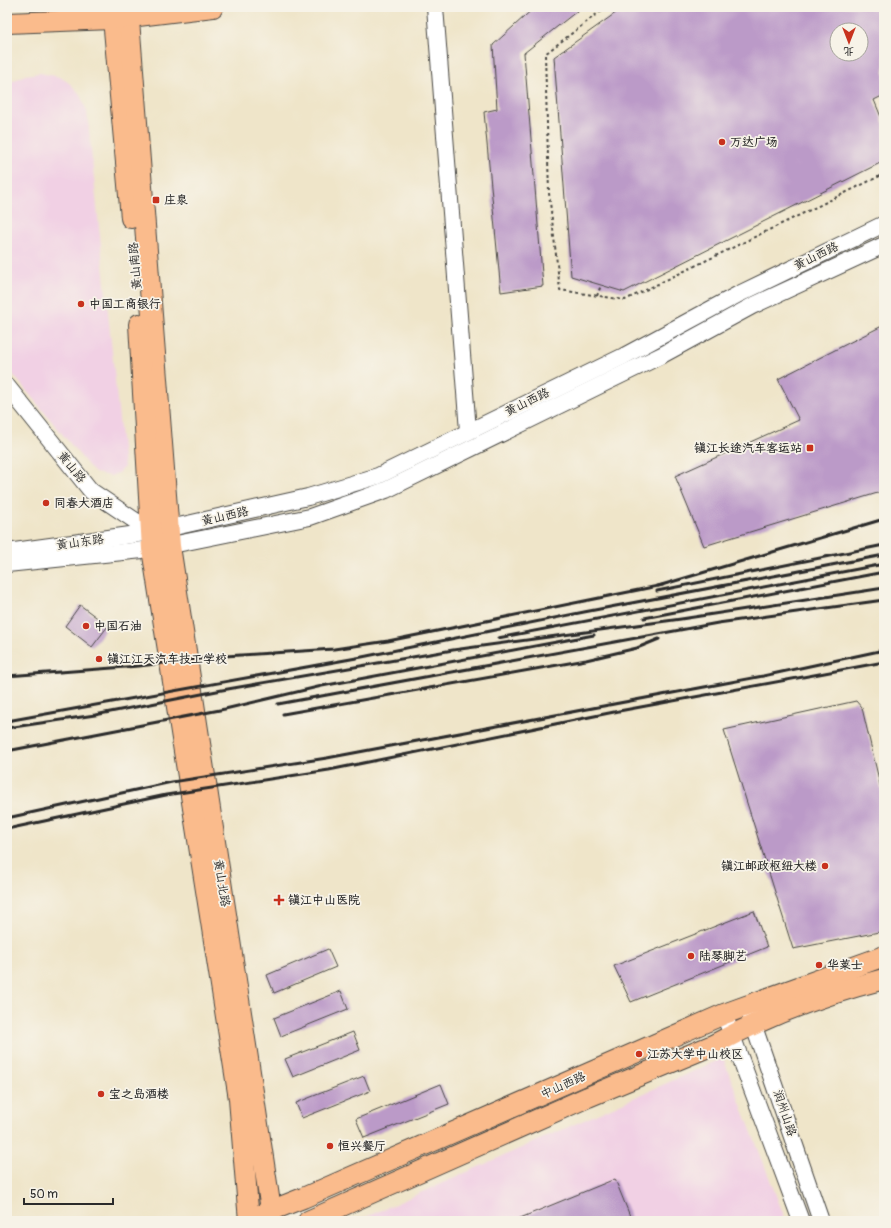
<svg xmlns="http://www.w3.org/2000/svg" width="891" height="1228" viewBox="0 0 891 1228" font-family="Pangolin,'LXGW WenKai TC',sans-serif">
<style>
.built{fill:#f1d0e4}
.building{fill:#bb9ac8;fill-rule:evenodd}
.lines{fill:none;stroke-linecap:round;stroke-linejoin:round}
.minor-casing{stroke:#484743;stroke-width:18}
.major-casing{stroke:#484743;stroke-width:22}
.path{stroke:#484743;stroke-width:2;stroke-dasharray:3 3;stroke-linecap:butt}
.minor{stroke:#fff;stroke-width:16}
.major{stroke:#fabb8c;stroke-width:20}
.rail{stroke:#2b2b2b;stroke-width:3}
.poi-dot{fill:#c8321e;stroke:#f7f3e8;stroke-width:1.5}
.labels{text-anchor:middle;stroke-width:3.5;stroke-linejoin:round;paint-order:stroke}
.poi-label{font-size:12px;font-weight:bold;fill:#2b2b2b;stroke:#f7f3e8;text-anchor:start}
.street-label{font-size:12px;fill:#2b2b2b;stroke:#f7f3e8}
</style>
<rect width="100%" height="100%" fill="#f7f3e8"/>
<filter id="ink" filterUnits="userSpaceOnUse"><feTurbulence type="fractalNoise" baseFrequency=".025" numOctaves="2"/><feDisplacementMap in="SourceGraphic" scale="8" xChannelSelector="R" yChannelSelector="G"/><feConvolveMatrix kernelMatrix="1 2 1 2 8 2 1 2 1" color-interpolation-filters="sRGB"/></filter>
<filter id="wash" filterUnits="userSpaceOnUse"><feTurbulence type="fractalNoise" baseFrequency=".012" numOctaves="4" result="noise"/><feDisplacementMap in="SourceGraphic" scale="16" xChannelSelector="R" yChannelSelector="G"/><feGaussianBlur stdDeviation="0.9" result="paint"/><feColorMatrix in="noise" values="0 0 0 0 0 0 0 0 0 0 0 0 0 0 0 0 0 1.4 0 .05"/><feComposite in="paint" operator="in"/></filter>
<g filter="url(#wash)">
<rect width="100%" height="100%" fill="#efe5c9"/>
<g class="built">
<path d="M40,73L60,77L69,83L79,93L87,111L124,467L118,473L111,476L95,473L91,469L7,367V84L25,75Z"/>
<path d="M723,1058L786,1221H357Z"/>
</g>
<g id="blocks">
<g class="building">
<path d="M535,7H582L524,53L543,286L501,292L484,112L497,109L493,45Z"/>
<path d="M624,7H884V95L874,100L884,124V161L624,292L571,276L554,57ZM837,30H861V54H837Z"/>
<path d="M884,325V491L704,546L675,476L799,420L778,379Z"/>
<path d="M80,605L108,626L92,647L65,626Z"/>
<path d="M856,701L862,708L884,801V931L793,949L724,730Z"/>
<path d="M754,911L767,947L631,1002L614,966Z"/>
<path d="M328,949L336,967L274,993L267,975Z"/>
<path d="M341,991L348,1009L281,1036L274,1018Z"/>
<path d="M353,1032L360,1050L293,1077L285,1059Z"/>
<path d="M364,1076L370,1091L302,1118L296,1103Z"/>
<path d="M441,1084L449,1104L364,1138L356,1119Z"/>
<path d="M615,1179L632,1221H513Z"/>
</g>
</g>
</g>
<g filter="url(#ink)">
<use href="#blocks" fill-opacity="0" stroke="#484743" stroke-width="1"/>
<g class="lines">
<g class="minor-casing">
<g id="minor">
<path d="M435,7L468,431"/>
<path d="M7,386L91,491L152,532"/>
<path d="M7,552L152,532L308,497L378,476L624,356L739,294L884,224"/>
<path d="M7,564L152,549L310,517L386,490L662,355L752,306L884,245"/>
<path d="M724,1014L801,1221"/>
<path d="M750,1015L821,1221"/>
</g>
</g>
<g class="major-casing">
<g id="major">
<path d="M112,7L131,218"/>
<path d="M128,7L170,546L271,1210V1221"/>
<path d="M7,23L113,19L213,7"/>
<path d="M139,324L152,549L239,1099L249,1221"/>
<path d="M260,1215L303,1198L724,1014L884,956"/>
<path d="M308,1221L588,1097L713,1045C766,1016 825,994 884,979"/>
</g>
</g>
<g class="path">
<path d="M606,7L545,54L549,193L560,290L625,300L884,174"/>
<path d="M597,296L601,285"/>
</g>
<use href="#minor" class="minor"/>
<use href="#major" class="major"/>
<g class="rail">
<path d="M658,586L884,519"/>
<path d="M657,591L884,545"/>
<path d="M644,618L884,572"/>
<path d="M498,638L884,564"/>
<path d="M7,676L139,666L225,656L334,649L388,641L663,585"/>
<path d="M278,704L718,623L884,600"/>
<path d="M283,714L586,660L637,648L659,639"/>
<path d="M7,721L362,657L584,612L884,555"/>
<path d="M7,728L95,715L222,690L453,650L681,619L884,588"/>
<path d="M7,751L225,709L322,686L594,635"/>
<path d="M7,818L172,782L327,758L763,676L884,650"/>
<path d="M7,829L166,795L329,770L619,711L884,662"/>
</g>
</g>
</g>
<g class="poi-dot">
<circle cx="722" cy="142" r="4"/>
<rect x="152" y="196" width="8" height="8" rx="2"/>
<circle cx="81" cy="304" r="4"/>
<rect x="806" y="444" width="8" height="8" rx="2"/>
<circle cx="46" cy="503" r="4"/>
<circle cx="86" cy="626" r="4"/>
<circle cx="99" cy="659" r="4"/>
<circle cx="825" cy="866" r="4"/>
<path d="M277 894h4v4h4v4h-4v4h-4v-4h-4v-4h4z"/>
<circle cx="691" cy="956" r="4"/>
<circle cx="819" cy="965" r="4"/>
<circle cx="639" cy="1054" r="4"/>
<circle cx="101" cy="1094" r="4"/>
<circle cx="330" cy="1146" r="4"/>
</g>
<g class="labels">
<g class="poi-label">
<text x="730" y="146">万达广场</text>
<text x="164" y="204">庄泉</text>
<text x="89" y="308">中国工商银行</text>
<text x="802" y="452" text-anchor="end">镇江长途汽车客运站</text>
<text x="54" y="507">同春大酒店</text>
<text x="94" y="630">中国石油</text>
<text x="107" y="663">镇江江天汽车技工学校</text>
<text x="817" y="870" text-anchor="end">镇江邮政枢纽大楼</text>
<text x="288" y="904">镇江中山医院</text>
<text x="699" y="960">陆琴脚艺</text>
<text x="827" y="969">华莱士</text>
<text x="647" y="1058">江苏大学中山校区</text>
<text x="109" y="1098">宝之岛酒楼</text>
<text x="338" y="1150">恒兴餐厅</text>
</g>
<g class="street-label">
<text transform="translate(816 256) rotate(-26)" y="4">黄山西路</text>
<text transform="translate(135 266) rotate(-95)" y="4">黄山南路</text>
<text transform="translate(527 402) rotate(-26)" y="4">黄山西路</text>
<text transform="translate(72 467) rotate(51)" y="4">黄山路</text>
<text transform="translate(225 516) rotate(-13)" y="4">黄山西路</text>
<text transform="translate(80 542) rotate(-8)" y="4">黄山东路</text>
<text transform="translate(222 883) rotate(81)" y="4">黄山北路</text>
<text transform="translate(563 1085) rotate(-24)" y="4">中山西路</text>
<text transform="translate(785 1113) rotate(71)" y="4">润州山路</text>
</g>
</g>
<rect width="891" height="1228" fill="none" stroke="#f7f3e8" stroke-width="24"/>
<g transform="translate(849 42) rotate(180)"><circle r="19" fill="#f7f3e8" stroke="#a5a39c"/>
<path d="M0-3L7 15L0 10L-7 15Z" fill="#c8321e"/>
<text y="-6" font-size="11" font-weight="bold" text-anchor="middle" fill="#2b2b2b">北</text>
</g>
<path d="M24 1198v6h89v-6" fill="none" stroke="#2b2b2b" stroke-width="2"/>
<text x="30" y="1198" font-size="12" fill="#2b2b2b" stroke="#f7f3e8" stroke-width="3" paint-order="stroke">50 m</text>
</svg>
